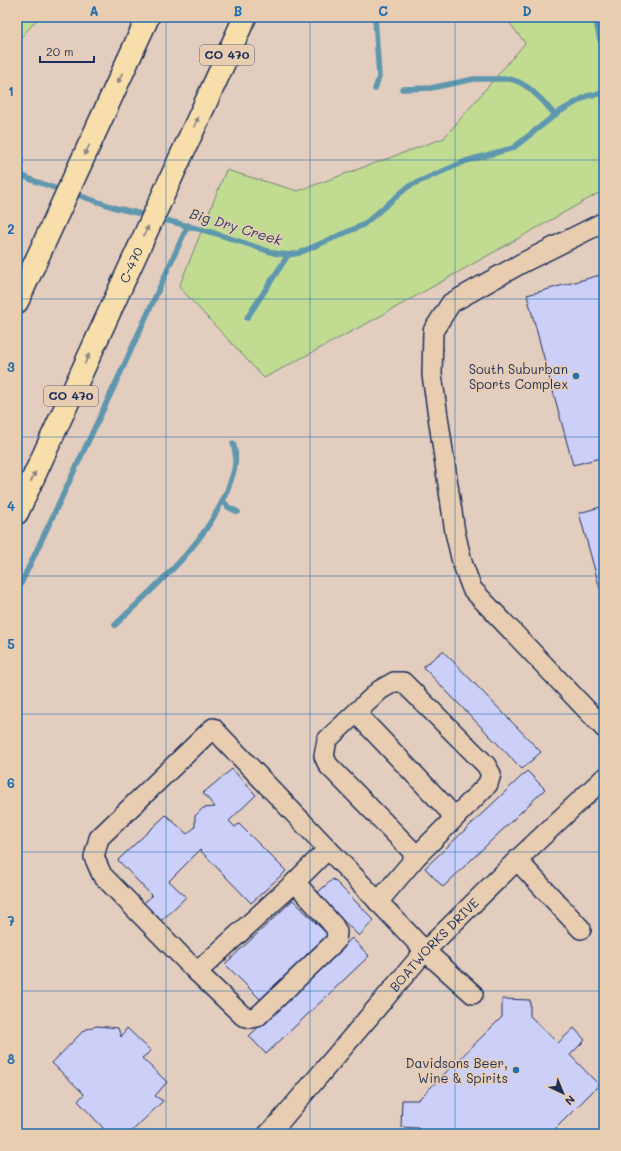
<svg xmlns="http://www.w3.org/2000/svg" width="621" height="1151" viewBox="0 0 621 1151" font-family="Mali,sans-serif">
<style>
.green{fill:#c1db91;stroke:#6e8578}
.lines{fill:none;stroke-linecap:round;stroke-linejoin:round}
.stream{stroke:#5e97ae;stroke-width:5.5}
.building{fill:#cccff7;stroke:#1b2f5e}
.minor-casing{stroke:#1b2f5e;stroke-width:22}
.highway-casing{stroke:#1b2f5e;stroke-width:25}
.minor{stroke:#e9cdb0;stroke-width:19}
.highway{stroke:#f8deab;stroke-width:22}
.oneway{fill:#8a8684}
.grid{fill:none;stroke:#1f6fb2;stroke-width:1;stroke-opacity:0.55}
.poi-dot{fill:#1f6fb2;stroke:#e9cdb0;stroke-width:1.5}
.labels{text-anchor:middle;stroke-width:3;stroke-linejoin:round;paint-order:stroke}
.shield{fill:#e9cdb0;stroke:#595e77;stroke-width:1}
.shield-label{font-size:12px;font-weight:bold;fill:#1b2f5e}
.street-label{font-size:13px;fill:#1b2f5e;stroke:#e9cdb0}
.poi-label{font-size:13px;fill:#1b2f5e;stroke:#e9cdb0;text-anchor:end}
.water-label{font-size:14px;font-style:italic;fill:#26406b;stroke:#e9cdb0}
.neatline{fill:none;stroke:#1f6fb2;stroke-width:1.5}
.grid-label{font-size:13px;text-anchor:middle;font-weight:bold;fill:#1f6fb2}
</style>
<rect width="100%" height="100%" fill="#e3cdbe"/>
<filter id="ink" filterUnits="userSpaceOnUse"><feTurbulence type="fractalNoise" baseFrequency=".025" numOctaves="2"/><feDisplacementMap in="SourceGraphic" scale="8" xChannelSelector="R" yChannelSelector="G"/><feConvolveMatrix kernelMatrix="1 2 1 2 8 2 1 2 1" color-interpolation-filters="sRGB"/></filter>
<g filter="url(#ink)">
<g class="green">
<path d="M17,17H39L17,42Z"/>
<path d="M505,17H604V190L377,318L264,378L179,287L226,170L298,191L444,138L525,43Z"/>
</g>
<g class="lines">
<g class="stream">
<path d="M375,17L379,77L375,89"/>
<path d="M595,17L600,40L604,45"/>
<path d="M402,89L431,88L474,79H510L519,82L529,88L542,100L555,115"/>
<path d="M17,173L32,180L63,191"/>
<path d="M72,193L116,208L150,216"/>
<path d="M158,218L214,233L274,253L288,255L299,253L363,225L409,186L466,161L513,148L559,112L587,96L604,93"/>
<path d="M247,318L288,255"/>
<path d="M223,500L228,507L238,512"/>
<path d="M17,592L121,372L188,225"/>
<path d="M115,625C157,584 203,547 226,493C233,476 239,460 233,443"/>
</g>
</g>
<g class="building">
<path d="M604,274V457L573,465L527,295Z"/>
<path d="M604,506V603L579,513Z"/>
<path d="M443,651L541,752L522,769L423,667Z"/>
<path d="M232,769L256,795L229,821L235,827L239,824L286,871L251,903L200,850L169,881L186,897L159,923L141,905L152,896L118,860L166,815L187,834L195,827V816L203,808L215,807L203,793Z"/>
<path d="M527,771L545,789L443,887L425,868Z"/>
<path d="M333,879L374,920L359,936L316,894Z"/>
<path d="M293,900L329,936L262,1001L225,964Z"/>
<path d="M352,938L369,956L266,1054L249,1036Z"/>
<path d="M502,999L530,1000V1016L558,1043L574,1028L585,1040L570,1055L599,1085L550,1134H424L418,1128L401,1127L402,1100H418L502,1017Z"/>
<path d="M97,1026L118,1028L121,1037L127,1028L151,1051L142,1058L167,1082L155,1096L163,1101L131,1132V1134H105V1130L78,1101L84,1094L52,1063L84,1030Z"/>
</g>
<g class="lines">
<g class="minor-casing">
<g id="minor">
<path d="M604,222L522,263L451,303L433,331L432,375L447,478L455,532L462,562L472,589L604,728"/>
<path d="M356,713L455,817"/>
<path d="M328,849L295,882L334,926L337,932L336,941L257,1017L250,1018L243,1016L197,972L102,875L94,857L99,838L213,728L425,951L473,994"/>
<path d="M517,860L581,929"/>
<path d="M378,902L417,856L488,784L491,774L486,765L403,682H394L380,690L327,740L324,756L328,765L417,856"/>
<path d="M197,972L295,882"/>
<path id="s1" d="M268,1134L278,1124L425,951L517,860L604,778"/>
</g>
</g>
<g class="highway-casing">
<g id="highway">
<path d="M17,302L148,17"/>
<path id="s2" d="M17,513L245,17"/>
</g>
</g>
<use href="#minor" class="minor"/>
<use href="#highway" class="highway"/>
</g>
<defs><path id="oneway-solid" d="M-6-.8H1V-3.2L6.5 0L1 3.2V.8H-6Z"/></defs>
<g class="oneway">
<use href="#oneway-solid" transform="translate(120 78) rotate(115)"/>
<use href="#oneway-solid" transform="translate(196 122) rotate(-66)"/>
<use href="#oneway-solid" transform="translate(87 150) rotate(115)"/>
<use href="#oneway-solid" transform="translate(146 231) rotate(-65)"/>
<use href="#oneway-solid" transform="translate(87 359) rotate(-65)"/>
<use href="#oneway-solid" transform="translate(33 477) rotate(-65)"/>
</g>
</g>
<path class="grid" d="M166,17V1134M310,17V1134M455,17V1134M17,160H604M17,299H604M17,437H604M17,576H604M17,714H604M17,852H604M17,991H604"/>
<g class="poi-dot">
<circle cx="576" cy="376" r="4"/>
<circle cx="516" cy="1070" r="4"/>
</g>
<g class="labels">
<g class="shield">
<rect x="200" y="45" width="54" height="20" rx="3"/>
<rect x="44" y="386" width="54" height="20" rx="3"/>
</g>
<g class="shield-label">
<text x="227" y="59">CO 470</text>
<text x="71" y="400">CO 470</text>
</g>
<g class="street-label">
<text dy="5" stroke="none"><textPath href="#s2" startOffset="273">C-470</textPath></text>
<text dy="5" stroke="none"><textPath href="#s1" startOffset="252">BOATWORKS DRIVE</textPath></text>
</g>
<g class="poi-label">
<text x="568" y="374">South Suburban<tspan x="568" dy="15">Sports Complex</tspan></text>
<text x="508" y="1068">Davidsons Beer,<tspan x="508" dy="15">Wine &amp; Spirits</tspan></text>
</g>
<g class="water-label">
<text transform="translate(236 227) rotate(17)" y="5">Big Dry Creek</text>
</g>
</g>
<rect width="621" height="1151" fill="none" stroke="#e9cdb0" stroke-width="44"/>
<g transform="translate(563 1093) rotate(136)" stroke="#e9cdb0" stroke-width="3" paint-order="stroke">
<path d="M0-3L7 15L0 10L-7 15Z" fill="#1b2f5e"/>
<text y="-6" font-size="11" font-weight="bold" text-anchor="middle" fill="#1b2f5e">N</text>
</g>
<path d="M40 56v6h54v-6" fill="none" stroke="#1b2f5e" stroke-width="2"/>
<text x="46" y="56" font-size="12" fill="#1b2f5e" stroke="#e9cdb0" stroke-width="3" paint-order="stroke">20 m</text>
<rect x="22" y="22" width="577" height="1107" class="neatline"/>
<g class="grid-label">
<text x="94" y="16">A</text>
<text x="238" y="16">B</text>
<text x="383" y="16">C</text>
<text x="527" y="16">D</text>
<text x="11" y="96">1</text>
<text x="11" y="234">2</text>
<text x="11" y="372">3</text>
<text x="11" y="511">4</text>
<text x="11" y="649">5</text>
<text x="11" y="788">6</text>
<text x="11" y="926">7</text>
<text x="11" y="1064">8</text>
</g>
</svg>
